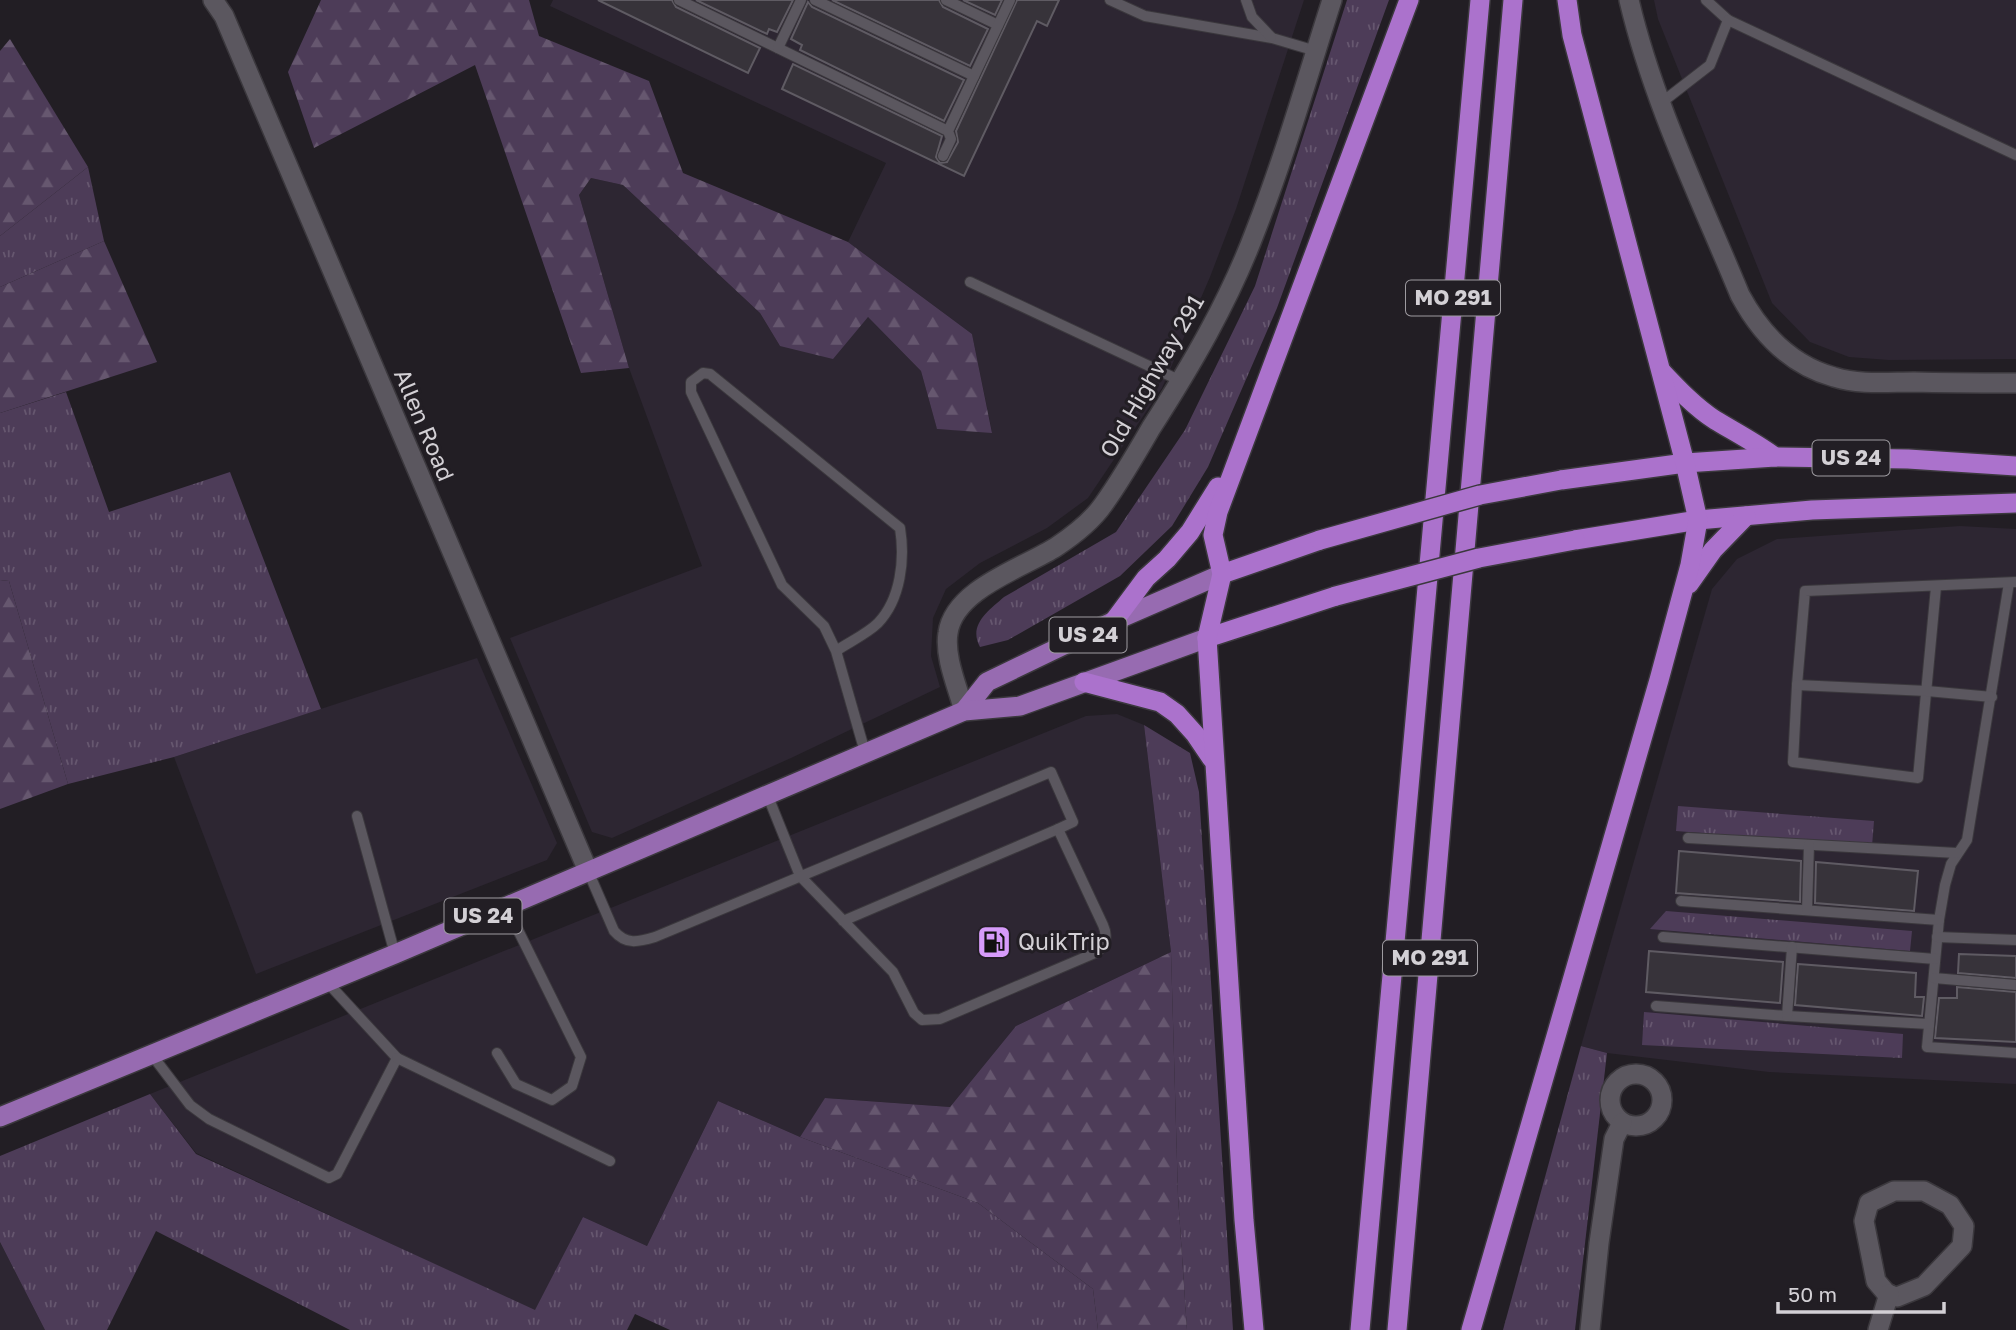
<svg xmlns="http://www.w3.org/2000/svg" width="2016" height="1330" viewBox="0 0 2016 1330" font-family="'Golos Text',sans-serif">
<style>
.built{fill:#2d2632}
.grass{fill:url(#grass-tufts)}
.forest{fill:url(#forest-firs)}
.building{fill:#37333a;stroke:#5f5b63;stroke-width:2}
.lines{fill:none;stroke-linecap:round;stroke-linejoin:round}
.service-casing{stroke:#3b383d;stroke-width:12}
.minor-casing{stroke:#3b383d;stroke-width:22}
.primary-casing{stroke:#3b383d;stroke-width:22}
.trunk-casing{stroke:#3b383d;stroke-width:22}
.service{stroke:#5b575f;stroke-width:10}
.minor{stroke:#5b575f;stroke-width:19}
.primary{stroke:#976bb1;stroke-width:19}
.trunk{stroke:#ab72cc;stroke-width:19}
.trunk-bridge-casing{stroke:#3b383d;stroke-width:22;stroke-linecap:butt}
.trunk-bridge{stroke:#ab72cc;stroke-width:19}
.labels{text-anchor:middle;stroke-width:6;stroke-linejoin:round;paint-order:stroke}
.shield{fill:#221e24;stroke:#9e9ba0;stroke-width:2}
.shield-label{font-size:21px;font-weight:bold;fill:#d3d0d5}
.street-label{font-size:23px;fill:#d3d0d5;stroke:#221e24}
.poi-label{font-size:23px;fill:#d3d0d5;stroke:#221e24;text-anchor:start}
</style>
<defs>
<pattern id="grass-tufts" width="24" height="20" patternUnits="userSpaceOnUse" patternTransform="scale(1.75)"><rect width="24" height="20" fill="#4d3c58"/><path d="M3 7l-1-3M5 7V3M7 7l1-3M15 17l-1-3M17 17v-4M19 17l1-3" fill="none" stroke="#66576f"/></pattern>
<pattern id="forest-firs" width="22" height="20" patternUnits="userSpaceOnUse" patternTransform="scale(1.75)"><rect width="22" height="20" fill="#4d3c58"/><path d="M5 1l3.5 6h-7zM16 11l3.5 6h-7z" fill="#66576f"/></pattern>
</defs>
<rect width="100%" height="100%" fill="#221e24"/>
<g class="built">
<path d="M553,0H1304L1236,209L1210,277L1162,388L1088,498L1047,528L980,563L946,589L933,618L931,656L940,687L791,758L612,838L592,832L510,638L702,566L629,368L579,195L591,178L623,185L760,313L780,346L868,317L921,371L937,429L992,432L972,334L848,242L886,163L550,6Z"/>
<path d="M1654,0H2016V359L1889,360L1849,357L1810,342L1772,303L1658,19Z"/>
<path d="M1960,526L2016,529V1084L1769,1072L1607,1053L1581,1046L1712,589L1737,559L1777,539Z"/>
<path d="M477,658L557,843L547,860L256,974L174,757Z"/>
<path d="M1117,714L1144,725L1171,952L1016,1026L950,1107L826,1098L800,1137L718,1101L647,1246L583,1217L535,1311L196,1153L150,1094L1086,716Z"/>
<path d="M0,1242L45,1330H0Z"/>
</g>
<g class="grass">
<path d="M1347,0H1389L1277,308L1208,467L1172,526L1120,576L1008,640L980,647C968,625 988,611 1004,597L1116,532L1185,430L1255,286Z"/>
<path d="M88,167L104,241L0,287V236Z"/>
<path d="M66,392L109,512L230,472L321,709L174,757L68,784L9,581L0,580V413Z"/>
<path d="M1144,725L1190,753L1199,792L1233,1330H1187L1178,1196L1171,952Z"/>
<path d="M1678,806L1874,821L1872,846L1676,831Z"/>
<path d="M1666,911L1912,931L1910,951L1650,929Z"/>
<path d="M1644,1012L1903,1034L1902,1058L1642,1045Z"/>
<path d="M1581,1046L1607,1053L1575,1330H1503Z"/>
<path d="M150,1094L196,1154L535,1310L583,1217L647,1246L718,1101L800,1137L978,1203L1093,1289L1098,1330H670L635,1314L627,1330H350L156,1231L107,1330H45L0,1242V1156Z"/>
</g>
<g class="forest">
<path d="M321,0H529L539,36L649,81L683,173L848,242L972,334L992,433L937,429L921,371L868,317L833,359L780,346L760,313L623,185L591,178L579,195L629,368L581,373L475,65L314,148L288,72Z"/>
<path d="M10,39L88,167L0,236V51Z"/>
<path d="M104,241L157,362L0,413V287Z"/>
<path d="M0,580L9,581L68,784L0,809Z"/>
<path d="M1171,952L1178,1196L1187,1330H1098L1093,1289L978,1203L800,1137L825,1098L950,1107L1016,1026Z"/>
</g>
<g class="building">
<path d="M598,0H672L676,7L760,48L748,73Z"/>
<path d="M696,0H793L777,32L769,29L767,34Z"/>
<path d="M832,0H939L943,7L988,29L970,66Z"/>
<path d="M963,0H1002L995,15Z"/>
<path d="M1017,0H1059L1047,26L1037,21L964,176L782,89L793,64L942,136L936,157L940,163L947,162L958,142L956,131Z"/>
<path d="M808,2L812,7L964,80L944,121L800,50L802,45L791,39Z"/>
<path d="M1679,851L1801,861L1800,902L1676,893Z"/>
<path d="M1816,862L1918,871L1914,911L1815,903Z"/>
<path d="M1649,951L1783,962L1780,1003L1646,992Z"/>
<path d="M1959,954L2016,956V978L1958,973Z"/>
<path d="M1798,964L1916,973L1915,997H1924L1922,1016L1795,1005Z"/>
<path d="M1957,987L2016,992V1042L1935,1038L1939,998H1957Z"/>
</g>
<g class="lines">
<g class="service-casing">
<g id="service">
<path d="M679,0L948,131"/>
<path d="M815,0L974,76"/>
<path d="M946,0L998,25"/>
<path d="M1110,0L1145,16L1272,38L1316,51"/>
<path d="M1246,0L1252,17L1271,37"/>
<path d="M1706,0L1728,20"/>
<path d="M778,48L801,0"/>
<path d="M1661,103L1710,65L1728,20L2016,155"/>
<path d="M943,156L951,139L948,131L1010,0"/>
<path d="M970,282L1181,381"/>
<path d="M2009,583L1967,840L1951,864L1945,885L1939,920L1927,1047L2016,1053"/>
<path d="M1936,587L1918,778L1793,762L1797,685L1805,591L2016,582"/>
<path d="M836,651C849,642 867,634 878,623C901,599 905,559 900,528L710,374L703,373L691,382V392L782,585L824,626L836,651L865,752"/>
<path d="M1797,685L1927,691L1992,697"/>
<path d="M767,794L800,876L893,972L914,1013L922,1020L940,1019L1095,953C1106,946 1108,936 1103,925L1058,829L843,921"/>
<path d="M357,816L395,954"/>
<path d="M1688,838L1957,853"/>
<path d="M588,871L614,931C626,945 638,942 655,937L1051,772L1073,822L1058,829"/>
<path d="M1681,901L1939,920"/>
<path d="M1807,910L1809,845"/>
<path d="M1663,937L1935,959"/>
<path d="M1937,937L2016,940"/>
<path d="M1934,978L2016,985"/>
<path d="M1656,1006L1787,1016L1929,1024"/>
<path d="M1787,1016L1792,947"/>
<path d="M497,1053L516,1084L552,1100L572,1086L581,1057L506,906"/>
<path d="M152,1055L190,1105L209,1119L329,1178L337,1174L397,1058L327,982"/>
<path d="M397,1058L610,1161"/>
</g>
</g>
<g class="minor-casing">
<g id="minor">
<path d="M213,0L224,16L588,871"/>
<path d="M1629,0C1653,102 1700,198 1740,295C1761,334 1790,365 1834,377C1859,385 1888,382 1914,382C1948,383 1982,383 2016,383"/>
<path d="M964,711C958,688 944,657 948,633C954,589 1023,568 1056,547C1074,535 1091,522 1103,505C1121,480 1136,454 1151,428C1191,366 1229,301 1255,232C1285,156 1307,78 1332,0"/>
<circle cx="1636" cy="1100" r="26"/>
<path d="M1894,1191H1924L1950,1205L1964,1226L1962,1246L1924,1286L1897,1297L1887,1294L1876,1281L1864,1221L1869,1203Z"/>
<path d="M1590,1330L1599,1243L1614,1139L1622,1123"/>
<path d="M1878,1330L1889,1294"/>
</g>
</g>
<g class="primary-casing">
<g id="primary">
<path d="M964,711L987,682L1114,621L1222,574"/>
<path d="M0,1117L395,954L964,711L1020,706L1207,638"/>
</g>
</g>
<g class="trunk-casing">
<g id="trunk">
<path d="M1662,372C1678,389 1695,407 1715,420C1735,432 1756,443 1775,457"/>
<path d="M1561,480L1685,463L1775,457L1908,459L2016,466"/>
<path d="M1575,540L1698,520L1812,510L2016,503"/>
<path d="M1222,574L1320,540"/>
<path d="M1689,584L1713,550L1746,516"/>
<path d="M1114,621L1146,578L1167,559L1190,532L1218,487"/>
<path d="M1207,638L1336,596"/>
<path d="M1084,682L1160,702L1177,714L1195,734L1212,759"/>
<path d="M1254,1330L1244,1220L1207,638L1222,574L1213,535L1218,512L1409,0"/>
<path d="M1360,1330L1480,0"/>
<path d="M1397,1330L1513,0"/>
<path d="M1471,1330L1659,680L1690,565L1698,520L1685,463L1572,35L1567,0"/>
</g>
</g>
<use href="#service" class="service"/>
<use href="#minor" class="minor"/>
<use href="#primary" class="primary"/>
<use href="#trunk" class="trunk"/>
<g class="trunk-bridge-casing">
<g id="trunk-bridge">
<path d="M1320,540L1480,495L1561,480"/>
<path d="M1336,596L1479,558L1575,540"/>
</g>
</g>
<use href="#trunk-bridge" class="trunk-bridge"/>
</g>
<defs>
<g id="fuel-square" transform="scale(1.75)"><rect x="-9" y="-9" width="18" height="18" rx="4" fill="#d69bfa" stroke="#221e24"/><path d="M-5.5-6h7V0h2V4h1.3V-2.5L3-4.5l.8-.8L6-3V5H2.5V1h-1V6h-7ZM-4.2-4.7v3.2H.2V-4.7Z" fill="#111"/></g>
</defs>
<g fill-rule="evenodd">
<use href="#fuel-square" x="994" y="942"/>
</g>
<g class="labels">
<g class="shield">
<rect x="1406" y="280.5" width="94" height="35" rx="5"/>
<rect x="1812.5" y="440.5" width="77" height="35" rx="5"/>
<rect x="1049.5" y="617.5" width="77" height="35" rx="5"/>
<rect x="444.5" y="898.5" width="77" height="35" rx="5"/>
<rect x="1383" y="940.5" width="94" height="35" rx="5"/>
</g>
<g class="shield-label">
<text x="1453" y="305">MO 291</text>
<text x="1851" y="465">US 24</text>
<text x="1088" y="642">US 24</text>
<text x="483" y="923">US 24</text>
<text x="1430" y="965">MO 291</text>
</g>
<g class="street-label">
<text transform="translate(1152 376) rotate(-60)" y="8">Old Highway 291</text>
<text transform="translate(424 425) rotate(67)" y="8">Allen Road</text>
</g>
<g class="poi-label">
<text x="1018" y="950">QuikTrip</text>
</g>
</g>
<path d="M1778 1302v10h166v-10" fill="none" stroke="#d3d0d5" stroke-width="3.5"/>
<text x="1788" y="1302" font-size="21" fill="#d3d0d5" stroke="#221e24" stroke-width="5" paint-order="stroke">50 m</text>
</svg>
